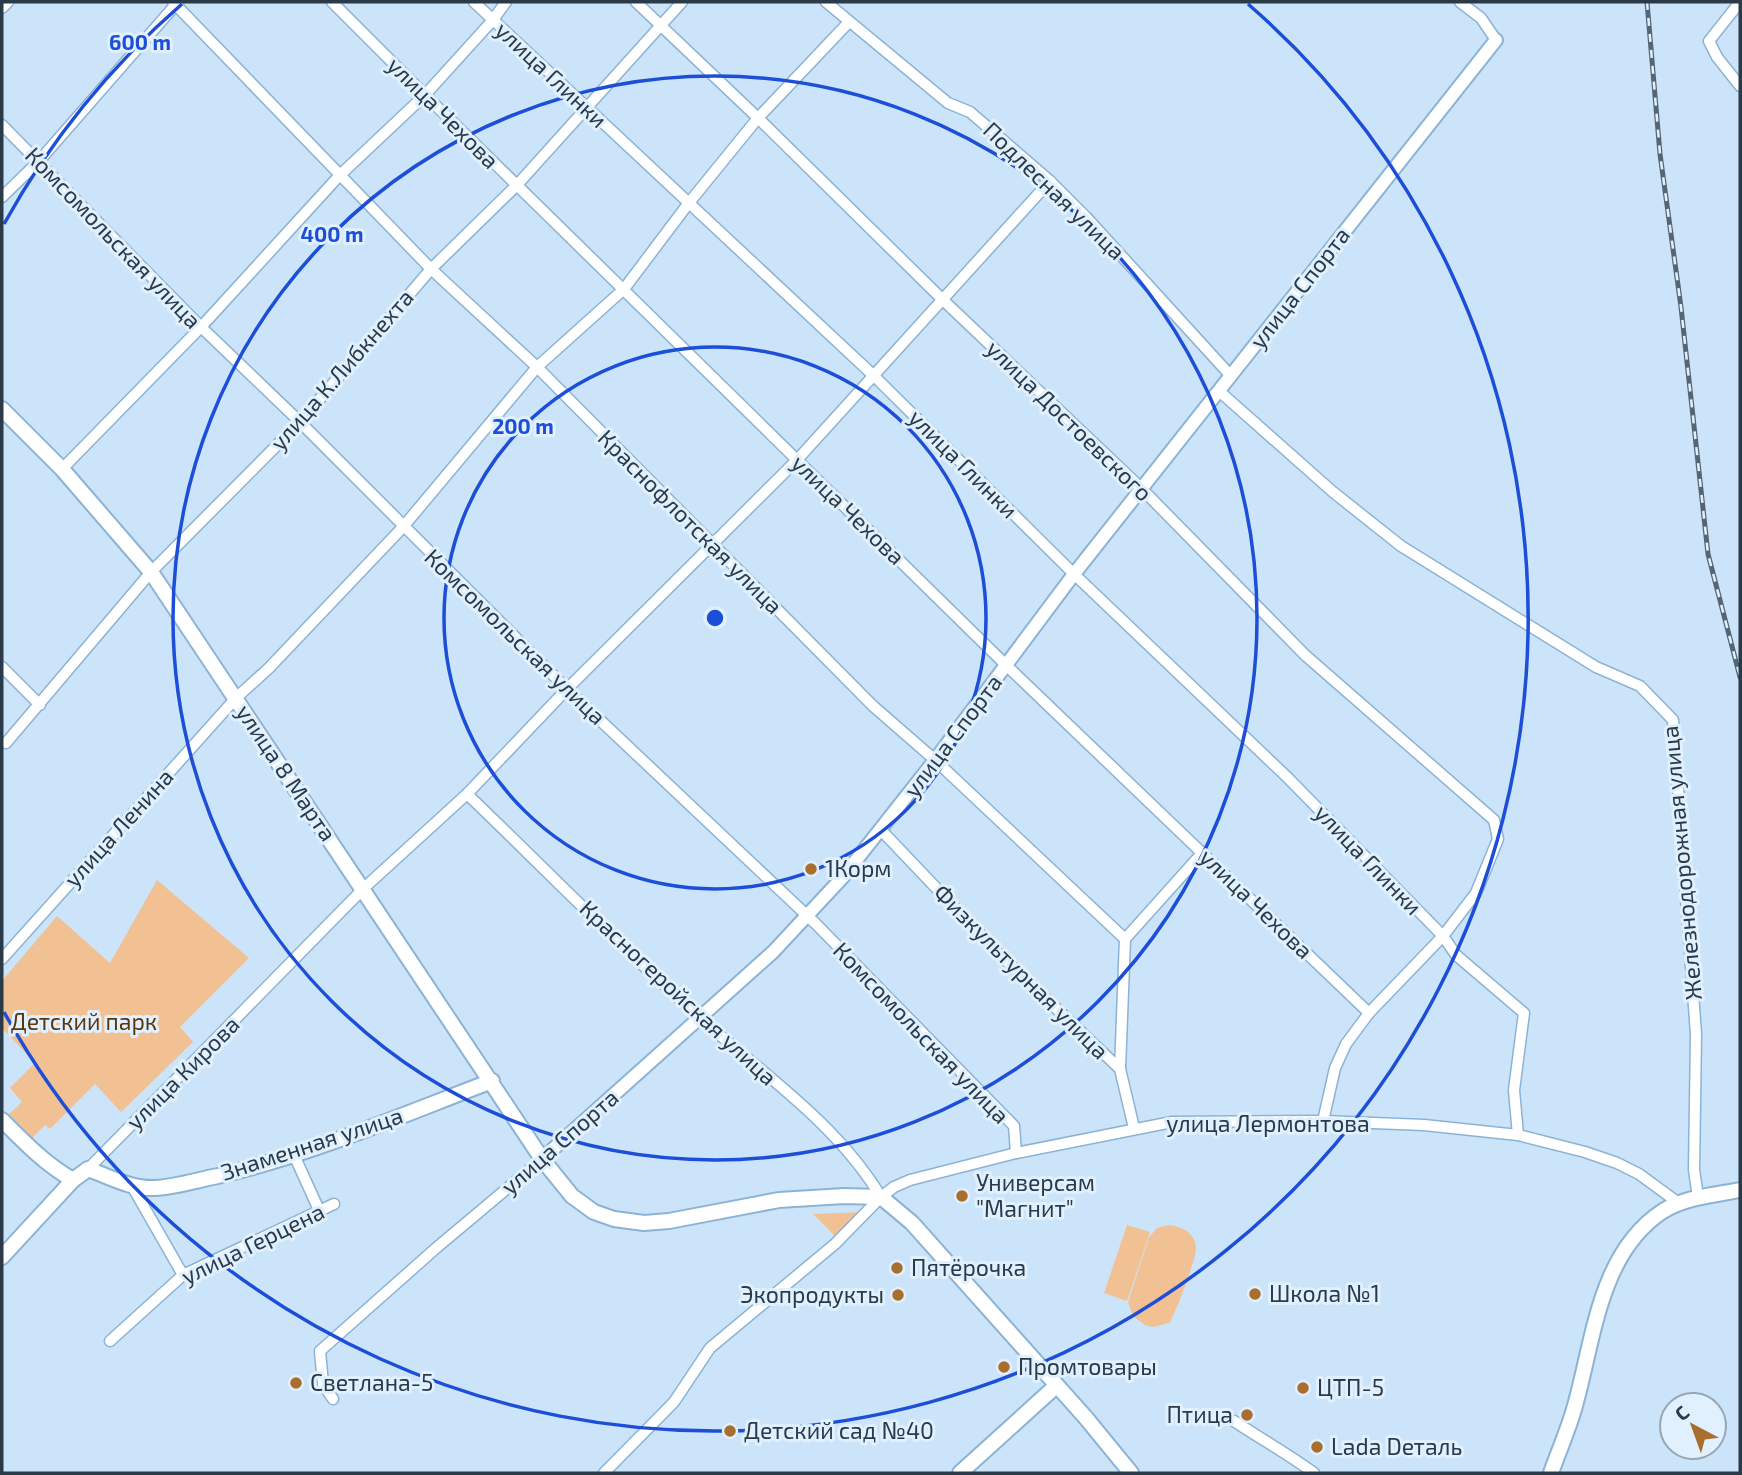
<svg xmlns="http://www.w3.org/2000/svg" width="1742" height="1475" viewBox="0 0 1742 1475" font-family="'Exo 2',sans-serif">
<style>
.green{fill:#f2c193}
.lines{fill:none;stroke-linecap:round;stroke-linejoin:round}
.minor-casing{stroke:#8cb3d4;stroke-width:13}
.tertiary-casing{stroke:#8cb3d4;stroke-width:16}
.secondary-casing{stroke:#8cb3d4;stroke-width:18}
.minor{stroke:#fff;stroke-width:10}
.tertiary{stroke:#fff;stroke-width:12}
.secondary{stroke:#fff;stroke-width:14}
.rail-casing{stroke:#546676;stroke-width:5}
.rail{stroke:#e0f0fe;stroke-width:2.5;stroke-dasharray:8;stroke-linecap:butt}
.ring{fill:none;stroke:#1d4ed8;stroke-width:3.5}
.poi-dot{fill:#a86e2e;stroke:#e0f0fe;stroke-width:2.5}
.labels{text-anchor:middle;stroke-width:6;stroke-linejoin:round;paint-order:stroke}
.street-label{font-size:23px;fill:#2a3a48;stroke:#e0f0fe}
.poi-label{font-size:23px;fill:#2a3a48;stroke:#e0f0fe;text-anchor:start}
.park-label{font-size:23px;fill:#5a360e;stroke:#e0f0fe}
.centre{fill:#1d4ed8;stroke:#e0f0fe;stroke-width:3.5}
.ring-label{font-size:21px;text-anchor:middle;font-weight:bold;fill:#1d4ed8;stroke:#e0f0fe;stroke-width:6;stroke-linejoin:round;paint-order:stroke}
</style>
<rect width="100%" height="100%" fill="#cce4f9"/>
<g class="green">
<path d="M157,880L249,958L180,1027L193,1042L121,1112L95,1084L50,1129L45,1125L32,1138L9,1114L22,1102L10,1088L35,1063L2,1028V981L57,916L110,963Z"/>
<path d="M863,1212L836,1237L813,1214Z"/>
<path d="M1127,1225L1150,1232L1127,1301L1104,1293Z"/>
<path d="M1169,1225C1181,1226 1195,1233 1196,1247C1197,1258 1177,1309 1171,1320L1169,1323L1153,1327L1145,1325L1133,1316L1128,1302L1149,1237L1157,1228Z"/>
</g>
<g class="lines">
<g class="minor-casing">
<g id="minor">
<path d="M173,2L431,269L537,367L873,706L935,760L1125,939L1120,1069"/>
<path d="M332,2L425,95L1007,666L1369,1013"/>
<path d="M474,2L873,375L1074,574L1288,778L1443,936L1456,955L1524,1013L1514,1090L1518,1135"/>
<path d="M636,2L758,118L944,301L1141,488L1305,655L1494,820L1498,839L1476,893L1443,936L1369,1013L1346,1044L1335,1068L1323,1121"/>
<path d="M826,2L948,103L970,112L1050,181L1086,217L1231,376"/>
<path d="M1460,2L1481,18L1496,40"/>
<path d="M1740,2L1709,41L1717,57L1740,86"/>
<path d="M2,8L8,2"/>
<path d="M2,125L201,327L300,422L567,689L816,924L1014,1126L1016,1153"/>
<path d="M2,197L39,161L178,2"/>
<path d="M1219,391L1333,492L1401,546L1596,667L1640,686L1673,720L1696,1034L1694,1170L1698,1197"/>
<path d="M62,469L201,327L339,176L425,95L492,21L506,2"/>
<path d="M2,667L40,705"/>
<path d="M6,743L151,572L300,422L431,269L517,185L682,2"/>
<path d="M467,794C541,865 613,939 689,1008C755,1069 834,1119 881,1197"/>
<path d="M881,830L999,954L1120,1069L1134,1128"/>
<path d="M1125,939L1203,852"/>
<path d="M2,959L236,698L269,668L403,527L537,367L624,289L688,204L758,118L849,22"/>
<path d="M294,1155L319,1210"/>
<path d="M88,1169L364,888L467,794L567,689L797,460L1050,181"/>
<path d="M132,1186L183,1275"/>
<path d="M110,1341L183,1275L334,1204"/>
<path d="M333,1399L323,1384L320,1351L435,1249L542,1159"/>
<path d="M1234,1421C1261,1439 1288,1454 1314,1473"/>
<path d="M604,1473L674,1402L710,1348L835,1244L881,1197L894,1187L910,1180L1016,1153L1172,1122L1323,1121L1424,1125L1518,1135L1585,1152L1617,1163L1639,1174L1680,1204"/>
</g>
</g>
<g class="tertiary-casing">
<path id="tertiary" d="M542,1159L773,952L842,878L935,760L1074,574L1496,40"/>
</g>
<g class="secondary-casing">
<g id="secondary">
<path d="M2,409L62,469L151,572L542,1159L572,1196L594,1212L614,1219L644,1223L669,1221L779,1200L844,1196L881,1197L912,1223L1086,1418L1131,1473"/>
<path d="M2,1120C25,1143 45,1164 73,1180"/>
<path d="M2,1257L73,1180L88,1169C110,1177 131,1189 155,1188C176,1187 197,1180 218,1176C312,1154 402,1115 492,1081"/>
<path d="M960,1473L1056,1386"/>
<path d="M1551,1473C1559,1450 1570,1426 1576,1402C1594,1337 1600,1252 1663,1211C1686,1197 1714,1195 1740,1190"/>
</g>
</g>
<use href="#minor" class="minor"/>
<use href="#tertiary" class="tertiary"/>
<use href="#secondary" class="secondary"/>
<g class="rail-casing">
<path id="rail" d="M1647,2L1660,154L1681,307L1708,554L1740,677"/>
</g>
<use href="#rail" class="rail"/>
</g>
<g class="ring">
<circle cx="715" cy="618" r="271"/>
<circle cx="715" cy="618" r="542"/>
<path d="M4 224A813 813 0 0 1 182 4M1248 4A813 813 0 1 1 4 1012"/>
</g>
<g class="poi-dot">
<circle cx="811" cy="869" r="7"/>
<circle cx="962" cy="1196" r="7"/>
<circle cx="897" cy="1268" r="7"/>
<circle cx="1255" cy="1294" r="7"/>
<circle cx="898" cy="1295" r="7"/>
<circle cx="1004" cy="1367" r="7"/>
<circle cx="296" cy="1383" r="7"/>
<circle cx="1303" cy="1388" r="7"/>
<circle cx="1247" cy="1415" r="7"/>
<circle cx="730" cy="1431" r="7"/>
<circle cx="1317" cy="1447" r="7"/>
</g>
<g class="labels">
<g class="street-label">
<text transform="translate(551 75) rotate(43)" y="8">улица Глинки</text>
<text transform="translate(443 113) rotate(45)" y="8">улица Чехова</text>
<text transform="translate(1054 191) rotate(44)" y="8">Подлесная улица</text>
<text transform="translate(113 238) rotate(46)" y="8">Комсомольская улица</text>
<text transform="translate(1300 288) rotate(-52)" y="8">улица Спорта</text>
<text transform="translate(342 370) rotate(-49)" y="8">улица К.Либкнехта</text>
<text transform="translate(1069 421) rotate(44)" y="8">улица Достоевского</text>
<text transform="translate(963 464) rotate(45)" y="8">улица Глинки</text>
<text transform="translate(848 510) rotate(44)" y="8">улица Чехова</text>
<text transform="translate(690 522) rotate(45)" y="8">Краснофлотская улица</text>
<text transform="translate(515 637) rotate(44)" y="8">Комсомольская улица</text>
<text transform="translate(953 736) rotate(-53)" y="8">улица Спорта</text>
<text transform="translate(286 773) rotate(56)" y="8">улица 8 Марта</text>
<text transform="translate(119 828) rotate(-48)" y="8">улица Ленина</text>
<text transform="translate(1368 860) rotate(46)" y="8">улица Глинки</text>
<text transform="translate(1682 863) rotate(-95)" y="8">Железнодорожная улица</text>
<text transform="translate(1256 904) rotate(44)" y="8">улица Чехова</text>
<text transform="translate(1021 972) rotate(45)" y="8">Физкультурная улица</text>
<text transform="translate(678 993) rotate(43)" y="8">Красногеройская улица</text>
<text transform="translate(921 1033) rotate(46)" y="8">Комсомольская улица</text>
<text transform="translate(183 1073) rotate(-45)" y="8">улица Кирова</text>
<text x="1268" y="1132">улица Лермонтова</text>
<text transform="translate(560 1142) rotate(-41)" y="8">улица Спорта</text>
<text transform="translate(312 1144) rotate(-18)" y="8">Знаменная улица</text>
<text transform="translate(253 1244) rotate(-26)" y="8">улица Герцена</text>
</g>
<g class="poi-label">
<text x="825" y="877">1Корм</text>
<text x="976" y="1191">Универсам<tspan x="976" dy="26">"Магнит"</tspan></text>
<text x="911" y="1276">Пятёрочка</text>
<text x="1269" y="1302">Школа №1</text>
<text x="884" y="1303" text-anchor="end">Экопродукты</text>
<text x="1018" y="1375">Промтовары</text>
<text x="310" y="1391">Светлана-5</text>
<text x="1317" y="1396">ЦТП-5</text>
<text x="1233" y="1423" text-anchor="end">Птица</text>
<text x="744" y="1439">Детский сад №40</text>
<text x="1331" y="1455">Lada Dеталь</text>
</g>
<g class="park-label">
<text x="84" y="1030">Детский парк</text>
</g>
</g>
<circle cx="715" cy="618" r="10" class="centre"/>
<g class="ring-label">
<text x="140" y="50">600 m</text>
<text x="332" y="242">400 m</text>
<text x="523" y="434">200 m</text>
</g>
<rect width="1742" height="1475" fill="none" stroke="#2a3a48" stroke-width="7"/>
<g transform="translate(1693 1426) rotate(319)"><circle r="33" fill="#e0f0fe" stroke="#97a7b5" stroke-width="2"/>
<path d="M0-5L12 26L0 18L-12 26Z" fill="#a86e2e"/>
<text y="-10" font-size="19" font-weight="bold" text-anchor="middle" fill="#2a3a48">С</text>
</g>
</svg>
